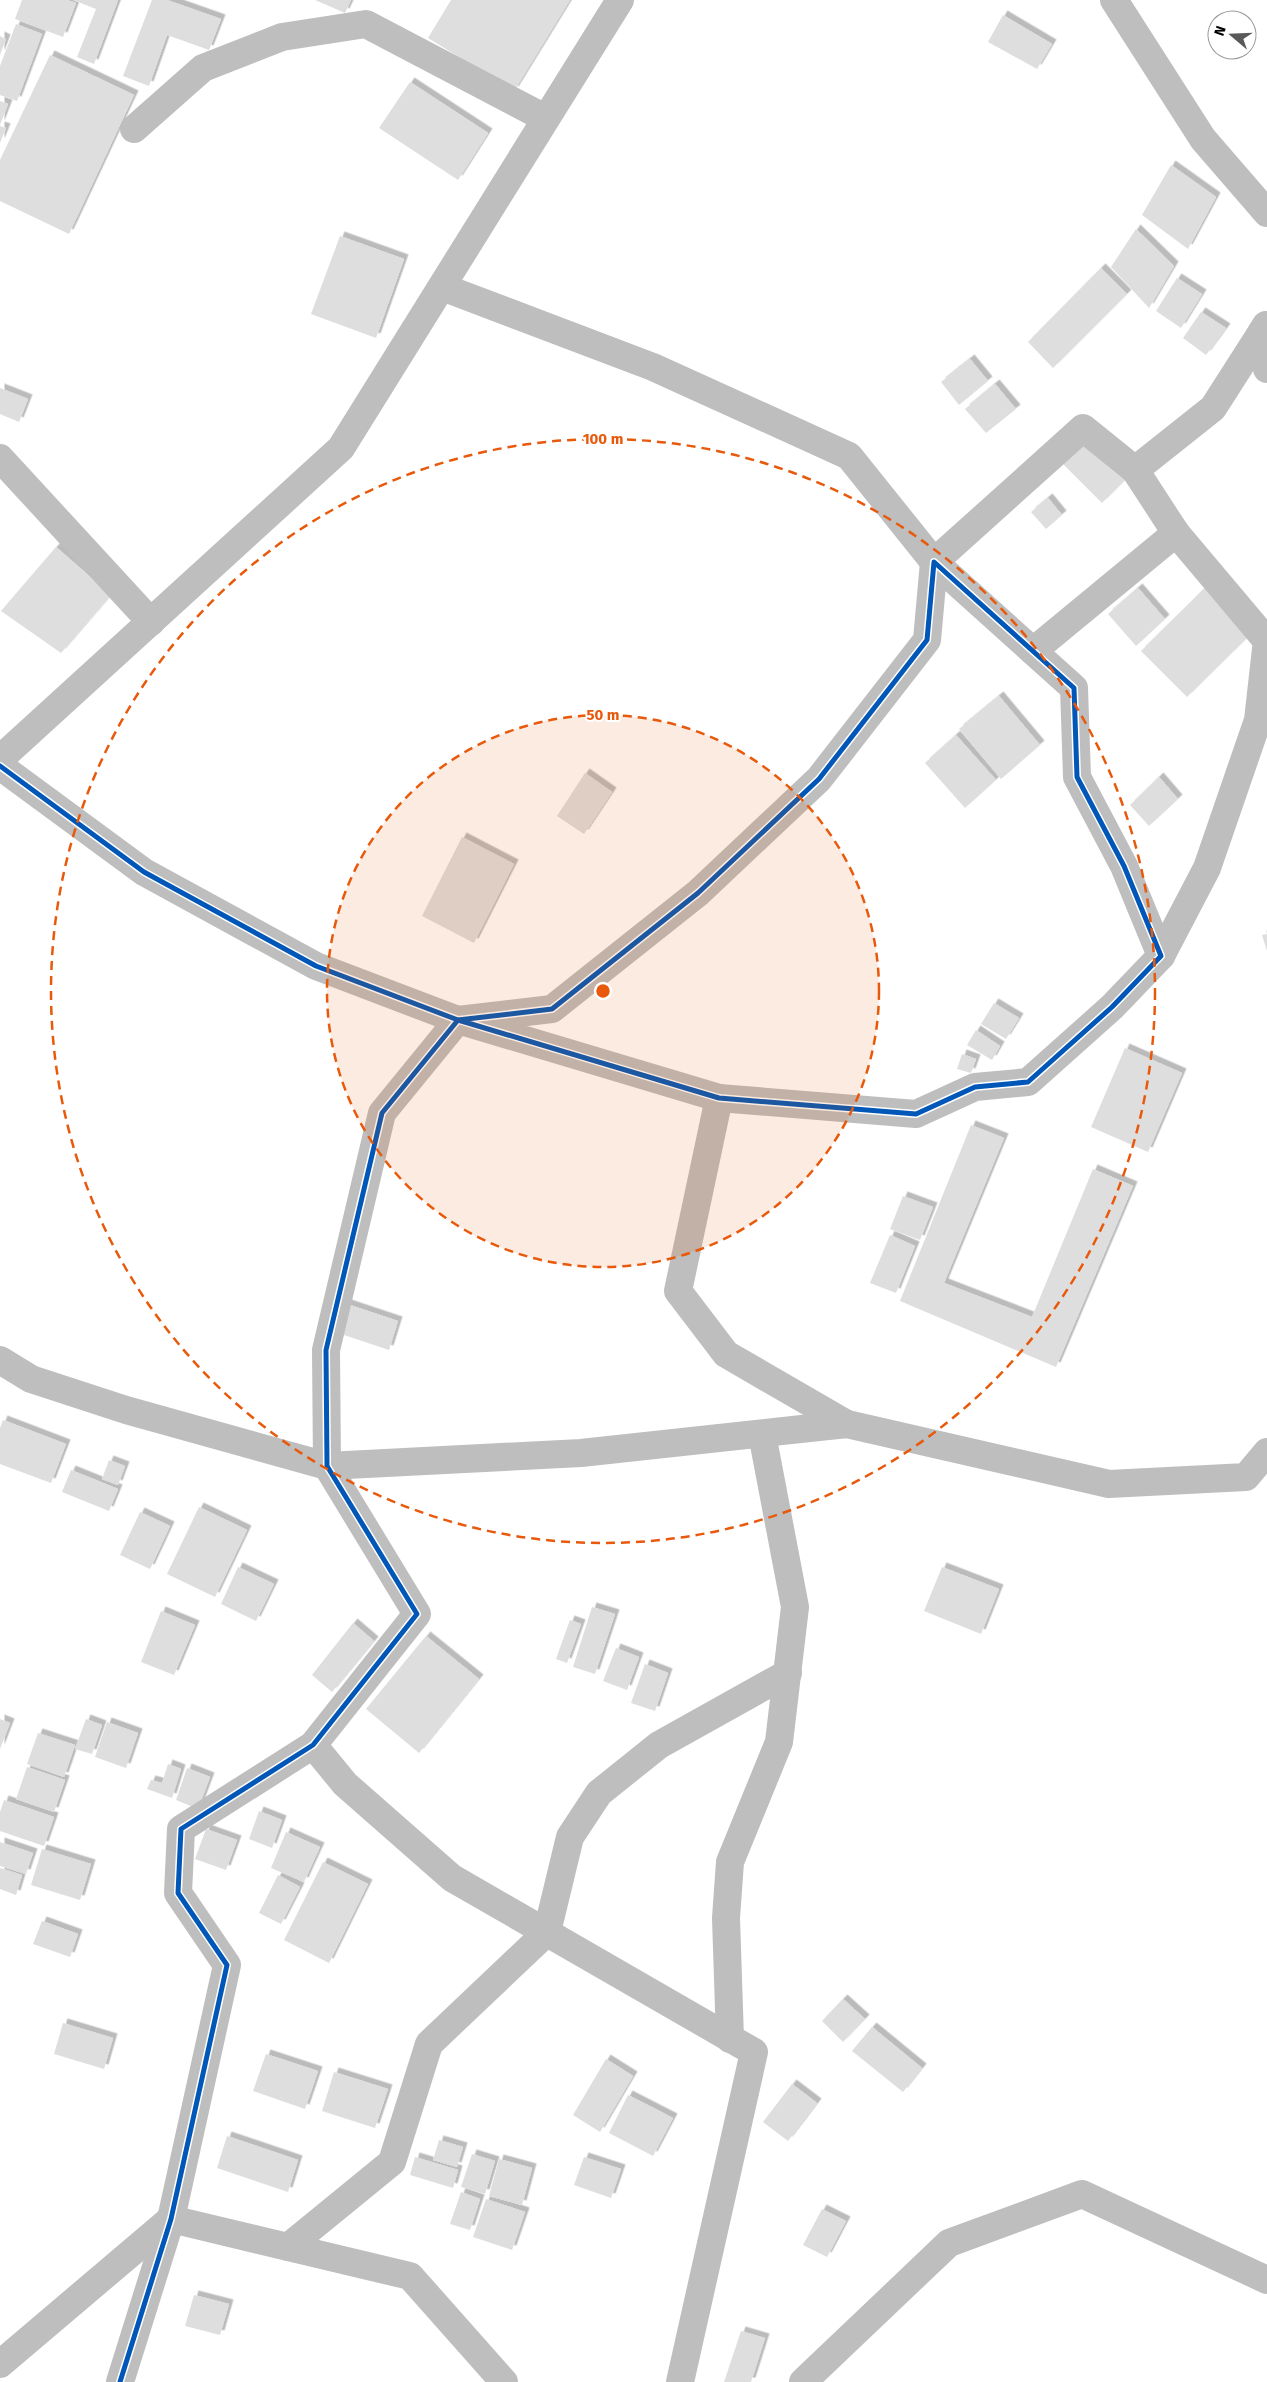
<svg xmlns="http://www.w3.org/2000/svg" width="1267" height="2382" viewBox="0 0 1267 2382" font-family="'Fira Sans',sans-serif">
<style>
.building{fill:#dedede;filter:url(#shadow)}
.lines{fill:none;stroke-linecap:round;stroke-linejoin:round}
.minor{stroke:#bebebe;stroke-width:28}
.cycleway-casing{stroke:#fff;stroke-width:8}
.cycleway{stroke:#0057b8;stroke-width:5}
.ring{fill:none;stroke:#e8590c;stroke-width:2.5;stroke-dasharray:9 6}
.centre{fill:#e8590c;stroke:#fff;stroke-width:2.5}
.ring-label{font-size:15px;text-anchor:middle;font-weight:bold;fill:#e8590c;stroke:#fff;stroke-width:4;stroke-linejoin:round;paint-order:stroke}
</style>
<defs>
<filter id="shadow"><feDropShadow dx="4.5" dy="-4.5" stdDeviation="0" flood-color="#0004"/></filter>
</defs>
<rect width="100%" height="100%" fill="#fff"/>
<g class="building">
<path d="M22,0H67L76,3L63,37L15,19Z"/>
<path d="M73,0H118L94,64L77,57L96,9Z"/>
<path d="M152,0H167L221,19L209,50L167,35L149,86L123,76Z"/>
<path d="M315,0H351L345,13Z"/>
<path d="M451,0H570L514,91L428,38Z"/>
<path d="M1003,15L1052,44L1037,69L988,42Z"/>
<path d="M16,24L42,34L17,101L0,95V66Z"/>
<path d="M0,36L6,39L0,55Z"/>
<path d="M50,55L134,95L69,234L0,201V160Z"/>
<path d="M410,82L488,133L458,180L379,128Z"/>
<path d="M0,101L8,104L0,125Z"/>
<path d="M0,126L6,128L0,143Z"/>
<path d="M1171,165L1216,197L1188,249L1142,215Z"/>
<path d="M1136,229L1174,266L1149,308L1111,267Z"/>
<path d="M340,236L404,259L376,338L311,314Z"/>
<path d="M1101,268L1127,294L1053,368L1028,342Z"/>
<path d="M1177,278L1202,294L1181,328L1156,311Z"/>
<path d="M1201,312L1226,328L1206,355L1183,338Z"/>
<path d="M970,359L988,381L959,405L941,382Z"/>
<path d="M995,384L1016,409L986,433L965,409Z"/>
<path d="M0,388L28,399L19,422L0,414Z"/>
<path d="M1083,436L1127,478L1102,503L1059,460Z"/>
<path d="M1048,498L1062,515L1046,529L1031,512Z"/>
<path d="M56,547L111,595L61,653L1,611Z"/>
<path d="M1208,585L1254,631L1187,697L1141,651Z"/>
<path d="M1138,588L1165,619L1136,646L1108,614Z"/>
<path d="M999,696L1040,745L1001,779L959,729Z"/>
<path d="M956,735L996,780L965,808L925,763Z"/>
<path d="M585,773L612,792L584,834L557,816Z"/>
<path d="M1159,777L1178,799L1149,826L1130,805Z"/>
<path d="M462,837L514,864L474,943L422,916Z"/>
<path d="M1267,934V951L1262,935Z"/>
<path d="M994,1003L1019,1018L1006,1039L981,1024Z"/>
<path d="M976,1030L1000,1046L992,1060L967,1045Z"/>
<path d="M1125,1048L1182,1073L1148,1152L1091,1127Z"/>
<path d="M962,1054L976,1059L971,1073L957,1069Z"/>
<path d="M971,1125L1004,1138L944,1283L1032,1317L1093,1169L1133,1186L1056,1367L900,1301Z"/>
<path d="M903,1196L933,1207L920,1240L890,1229Z"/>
<path d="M890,1235L915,1246L896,1293L870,1283Z"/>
<path d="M347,1304L398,1321L389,1350L338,1333Z"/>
<path d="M3,1420L66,1444L51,1483L0,1464V1428Z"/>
<path d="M109,1460L125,1466L118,1485L102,1479Z"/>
<path d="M71,1470L118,1489L109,1511L62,1492Z"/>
<path d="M199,1507L247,1530L215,1597L167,1574Z"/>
<path d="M140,1512L170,1526L150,1569L120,1555Z"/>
<path d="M238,1567L274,1584L256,1621L221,1604Z"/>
<path d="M942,1567L999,1589L981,1634L924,1611Z"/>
<path d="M592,1607L615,1614L595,1674L573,1667Z"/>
<path d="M161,1611L195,1625L174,1675L141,1662Z"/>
<path d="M570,1620L581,1624L567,1663L556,1659Z"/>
<path d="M353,1623L374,1641L332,1692L312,1675Z"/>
<path d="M426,1636L479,1679L419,1753L366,1709Z"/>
<path d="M616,1648L639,1657L627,1690L603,1681Z"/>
<path d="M645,1664L668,1673L655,1711L631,1703Z"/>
<path d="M0,1719L10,1723L0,1749Z"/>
<path d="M86,1719L102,1725L92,1754L75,1749Z"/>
<path d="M107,1722L138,1733L126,1768L95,1757Z"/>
<path d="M38,1733L75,1745L64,1777L27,1764Z"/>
<path d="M168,1764L181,1769L172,1798L147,1789L151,1780L162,1783Z"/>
<path d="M27,1767L65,1780L54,1812L16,1799Z"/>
<path d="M187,1768L210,1777L198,1809L176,1800Z"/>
<path d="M4,1800L54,1817L44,1846L0,1831V1812Z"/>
<path d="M259,1811L282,1820L272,1848L249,1839Z"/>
<path d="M206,1829L237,1840L226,1870L195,1859Z"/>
<path d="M286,1832L320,1847L304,1882L271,1868Z"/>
<path d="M0,1842L33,1853L26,1874L0,1866Z"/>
<path d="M42,1849L91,1864L80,1900L31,1885Z"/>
<path d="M323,1862L368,1884L329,1963L284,1940Z"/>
<path d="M0,1868L22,1875L16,1895L0,1889Z"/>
<path d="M278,1875L300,1887L281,1924L259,1913Z"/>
<path d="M42,1921L78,1934L70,1957L33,1944Z"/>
<path d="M843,1999L865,2019L843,2042L822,2021Z"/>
<path d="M63,2023L113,2038L104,2069L54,2054Z"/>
<path d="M872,2027L922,2068L903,2092L852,2051Z"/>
<path d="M266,2054L318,2071L305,2109L253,2091Z"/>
<path d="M606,2059L633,2076L600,2132L573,2115Z"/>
<path d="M334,2072L388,2089L375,2128L322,2111Z"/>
<path d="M792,2084L817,2103L788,2141L763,2122Z"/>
<path d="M628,2095L673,2118L653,2156L609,2133Z"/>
<path d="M227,2136L298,2160L288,2192L217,2168Z"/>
<path d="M439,2140L463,2147L457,2167L433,2160Z"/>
<path d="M472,2154L495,2161L485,2194L461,2187Z"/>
<path d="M415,2157L458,2170L453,2188L410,2175Z"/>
<path d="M584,2157L621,2169L611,2198L574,2185Z"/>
<path d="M499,2159L532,2168L522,2205L489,2196Z"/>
<path d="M461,2192L480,2199L470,2230L450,2224Z"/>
<path d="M486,2199L525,2212L512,2250L473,2237Z"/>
<path d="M822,2209L846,2221L827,2257L803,2245Z"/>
<path d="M194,2295L229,2304L220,2335L185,2326Z"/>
<path d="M741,2331L765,2338L751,2382H724Z"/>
</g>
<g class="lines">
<g class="minor">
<path d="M1114,0L1203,139L1267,213"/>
<path d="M134,129L203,68L282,37L366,24L545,118"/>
<path d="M442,287L653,367L849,456L934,562L1083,428L1135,470L1213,408L1261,333"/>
<path d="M1266,325L1261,333L1267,369"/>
<path d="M0,458L151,622"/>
<path d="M1135,470L1176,533"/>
<path d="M934,562L1074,688L1077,777L1124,866L1161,956L1112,1007L1028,1082L975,1087L916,1114L719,1098L458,1020L552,1009L698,893L819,779L927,640Z"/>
<path d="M1033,651L1176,533L1267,641"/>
<path d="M0,759L341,448L620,0"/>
<path d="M0,766L144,872L316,966L458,1020L382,1113L326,1350L327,1466L417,1614L313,1745L181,1829L178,1893L227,1965L171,2219L120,2382"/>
<path d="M1161,956L1207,868L1258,720L1267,640"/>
<path d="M719,1098L678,1291L726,1354L847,1424"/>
<path d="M0,1360L31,1379L126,1410L327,1466L581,1453L847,1424L1109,1484L1246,1477L1267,1452"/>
<path d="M313,1745L345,1784L452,1878L754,2052L680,2382"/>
<path d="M730,2039L726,1918L730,1862L779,1742L795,1607L762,1434"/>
<path d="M288,2247L392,2162L429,2044L547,1932L570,1837L599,1793L659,1745L788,1673"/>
<path d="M0,2364L171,2219L410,2276L504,2382"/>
<path d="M803,2382L949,2243L1082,2194L1267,2280"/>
</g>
<g class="cycleway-casing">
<g id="cycleway">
<path d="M934,562L1074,688L1077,777L1124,866L1161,956L1112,1007L1028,1082L975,1087L916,1114L719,1098L458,1020L552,1009L698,893L819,779L927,640Z"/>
<path d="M0,766L144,872L316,966L458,1020L382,1113L326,1350L327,1466L417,1614L313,1745L181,1829L178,1893L227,1965L171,2219L120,2382"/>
</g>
</g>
<use href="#cycleway" class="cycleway"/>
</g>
<circle cx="603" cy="991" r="276" fill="#e8590c" fill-opacity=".12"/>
<g class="ring">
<circle cx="603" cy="991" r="276"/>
<circle cx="603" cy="991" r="552"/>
</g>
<circle cx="603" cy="991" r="8" class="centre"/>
<g class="ring-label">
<text x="603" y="444">100 m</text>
<text x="603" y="720">50 m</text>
</g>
<g transform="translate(1232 35) rotate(289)"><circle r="24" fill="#ffffff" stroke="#999999"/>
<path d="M0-4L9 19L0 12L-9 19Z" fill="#595959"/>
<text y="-8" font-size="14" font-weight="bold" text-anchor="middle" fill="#000000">N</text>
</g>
</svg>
